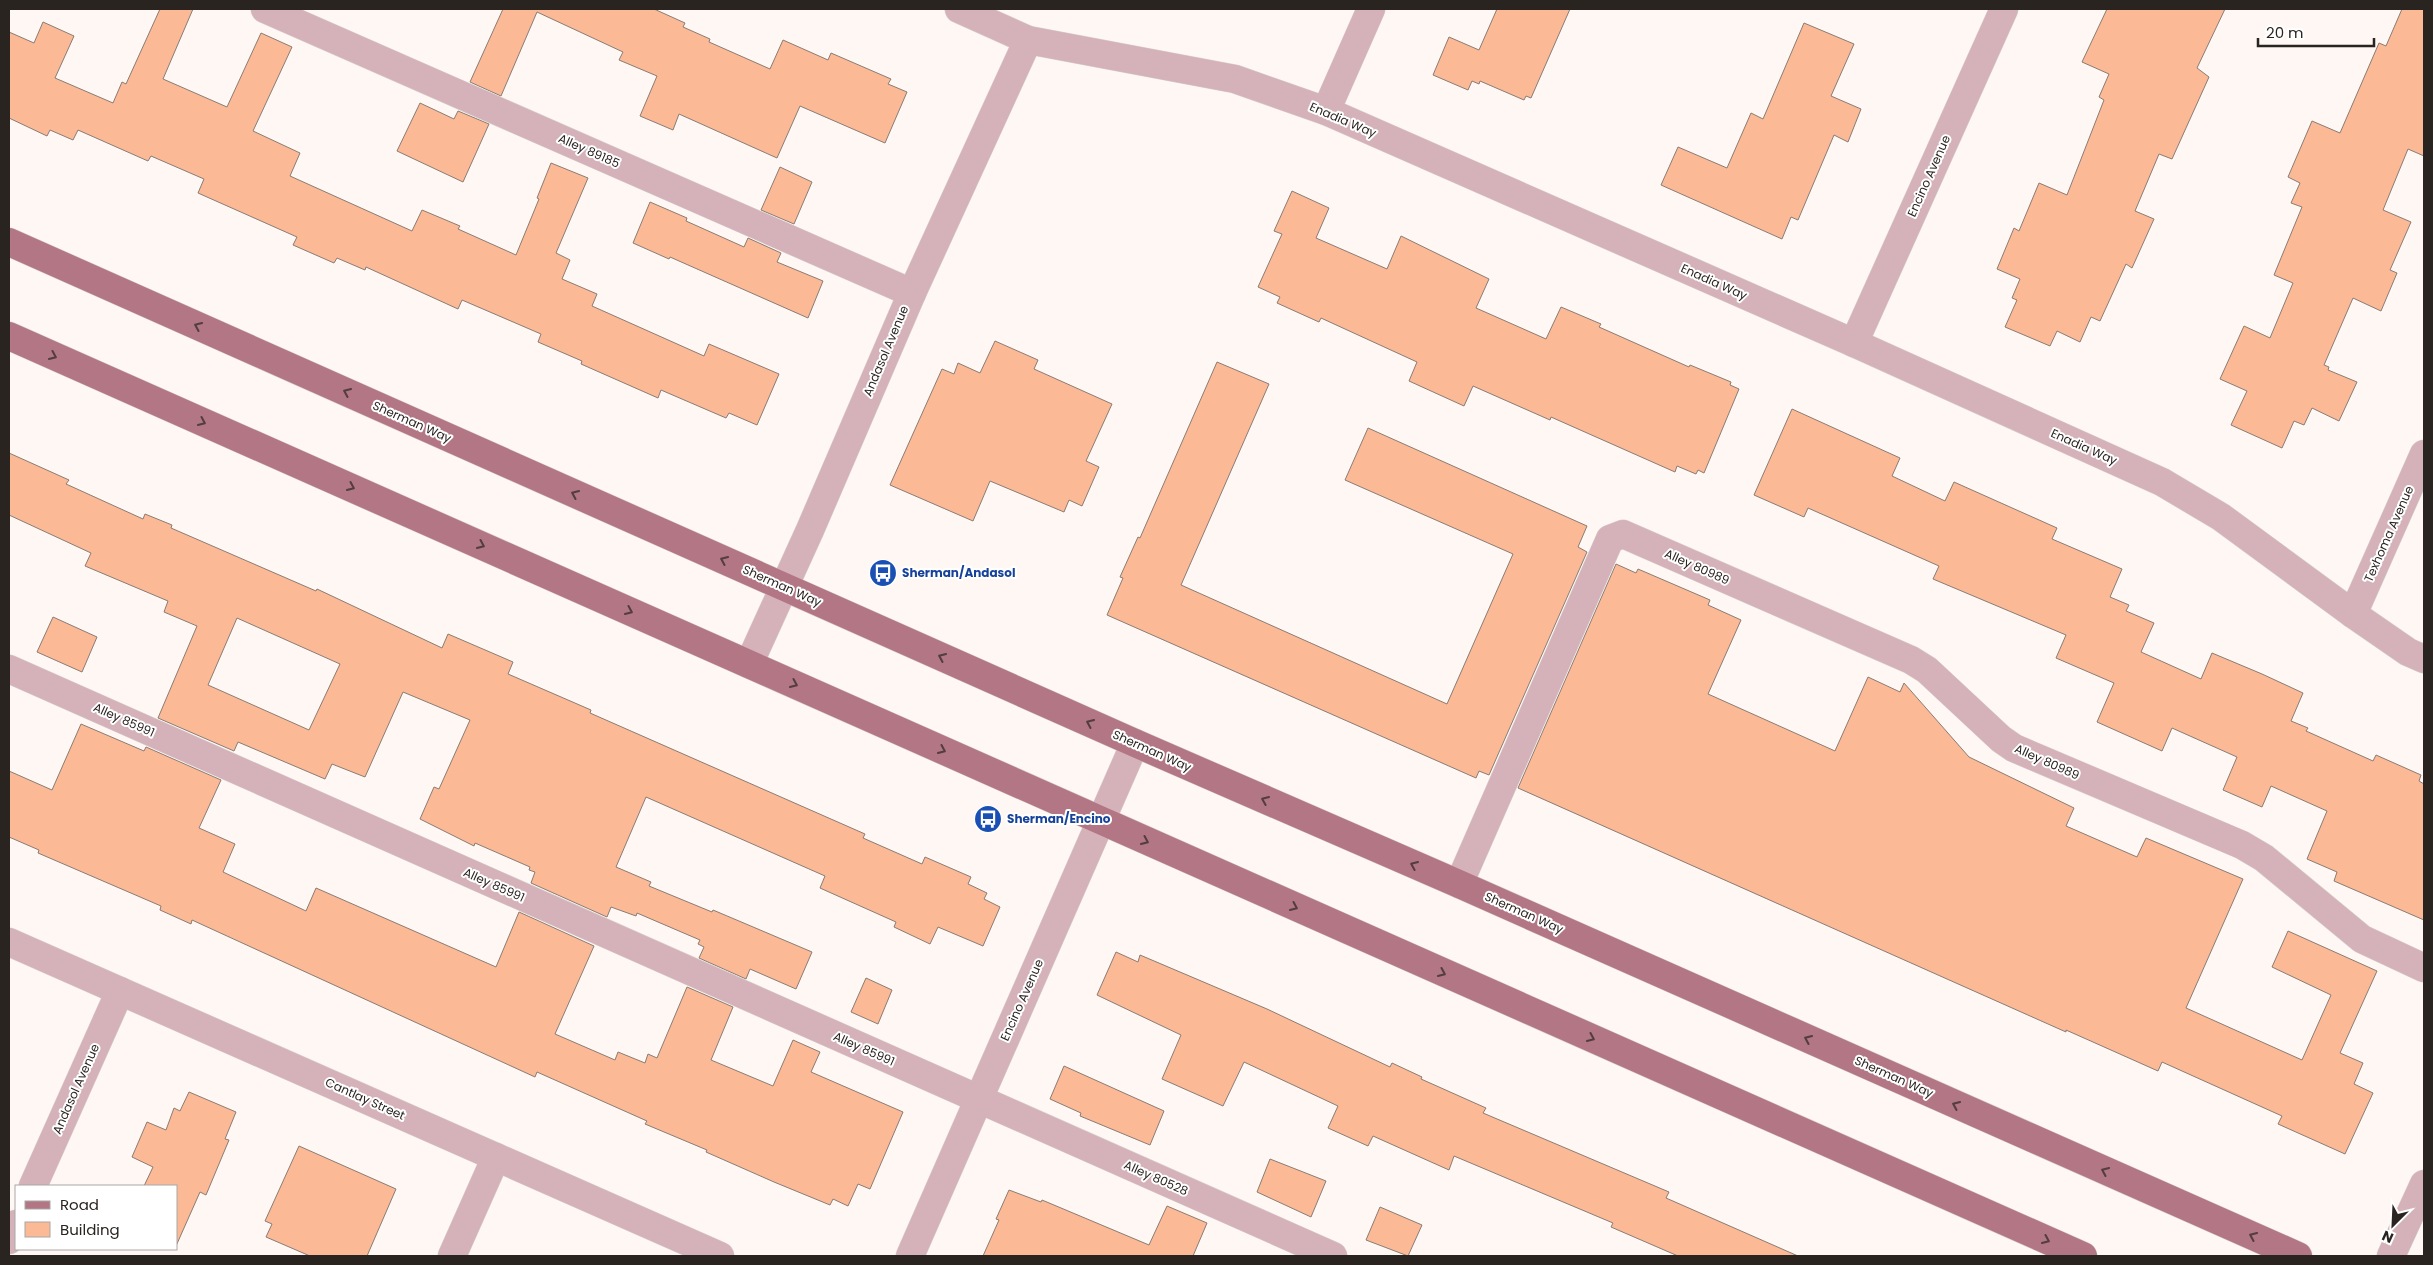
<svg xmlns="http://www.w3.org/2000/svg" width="2433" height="1265" viewBox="0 0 2433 1265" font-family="Poppins,sans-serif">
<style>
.building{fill:#fbb996;stroke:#8a7c74;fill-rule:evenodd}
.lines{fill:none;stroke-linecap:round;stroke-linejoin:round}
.minor-casing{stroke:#d8d1ce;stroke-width:29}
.major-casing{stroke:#d8d1ce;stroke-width:29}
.minor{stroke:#d5b2ba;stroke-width:28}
.major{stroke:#b27685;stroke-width:28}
.oneway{stroke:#533d3f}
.labels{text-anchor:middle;stroke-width:4;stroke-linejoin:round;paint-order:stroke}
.street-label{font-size:12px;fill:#2a2421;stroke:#fff}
.transit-label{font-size:12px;font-weight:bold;fill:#164399;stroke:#fff;text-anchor:start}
</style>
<rect width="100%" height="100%" fill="#fef7f4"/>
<g class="building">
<path d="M160,9H193L163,79L227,107L261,33L292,47L253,131L300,153L290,176L412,231L422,210L460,226L458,229L516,255L539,199L537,198L551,163L588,178L556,253L570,260L562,279L597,294L592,306L704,356L709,344L779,374L757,425L729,413L726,418L661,390L658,398L581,364L582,361L538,342L541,334L462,300L458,309L366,267L365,270L337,258L334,263L293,245L297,237L198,193L204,179L151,156L148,161L78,130L73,140L50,130L47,136L9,118V32L34,43L43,22L74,36L55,78L113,103L122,82L126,84Z"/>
<path d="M503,9H654L685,23L683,27L710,39L709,42L770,69L783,40L828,60L831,53L891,79L888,84L907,92L885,143L800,106L777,158L679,114L673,130L640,116L657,76L619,60L623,52L537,12L501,96L470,82Z"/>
<path d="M1497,9H1570L1531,98L1526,96L1524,100L1480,81L1479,84L1472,81L1468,90L1433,75L1449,37L1479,50Z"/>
<path d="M2107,9H2225L2197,68L2209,77L2172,159L2159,154L2135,211L2154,219L2132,268L2126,264L2100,321L2091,317L2080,342L2057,331L2050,346L2005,327L2017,300L2012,298L2020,279L1997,269L2014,228L2019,231L2039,183L2067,195L2104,100L2099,97L2109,74L2082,62Z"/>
<path d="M2402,9H2424V156L2408,149L2383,210L2411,222L2390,270L2397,273L2381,311L2353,298L2324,365L2329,367L2328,370L2357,382L2339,421L2312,408L2304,425L2294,421L2282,448L2231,425L2247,391L2220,379L2244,326L2270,338L2293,283L2274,275L2302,207L2291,203L2300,183L2288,177L2312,121L2340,133L2379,43L2386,46Z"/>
<path d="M1804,23L1854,44L1831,96L1861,109L1848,142L1834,135L1798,220L1791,217L1782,239L1661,185L1678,147L1727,168L1751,113L1763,119Z"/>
<path d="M420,103L454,119L458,111L489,124L463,182L397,151Z"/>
<path d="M780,167L812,182L794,224L761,210Z"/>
<path d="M1292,191L1329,208L1316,238L1387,269L1401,236L1489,279L1476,308L1546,339L1561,307L1601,324L1599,327L1689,367L1690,365L1731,382L1730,385L1739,389L1704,473L1698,470L1696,474L1677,466L1675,472L1551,417L1550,420L1473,386L1464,406L1409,381L1417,362L1321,318L1319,322L1277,303L1280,297L1258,287L1282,234L1274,231Z"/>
<path d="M650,202L687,218L686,221L744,247L748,238L781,253L777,262L823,281L808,318L670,257L669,259L633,243Z"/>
<path d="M995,341L1038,360L1034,369L1112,404L1086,461L1099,467L1082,506L1069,500L1064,512L990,481L973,521L890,485L942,369L954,374L958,363L980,373Z"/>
<path d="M1217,362L1269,384L1181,585L1447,704L1513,554L1345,480L1368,428L1587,526L1578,547L1587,552L1489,775L1479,771L1476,778L1107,615L1123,578L1120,577L1138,537L1140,538Z"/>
<path d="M1792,409L1900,458L1892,476L1945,501L1954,482L2057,528L2052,539L2122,569L2110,597L2129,605L2126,611L2154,623L2141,652L2201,679L2212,653L2262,674L2303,693L2291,721L2308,728L2306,731L2373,761L2376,755L2421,775L2419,781L2424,784V920L2334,881L2337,872L2307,859L2327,811L2271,786L2262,807L2223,790L2237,757L2172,728L2162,751L2097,722L2114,683L2056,658L2066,635L1933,579L1939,566L1808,508L1804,517L1754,495Z"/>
<path d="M9,453L69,480L66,484L143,519L145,514L172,525L171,528L316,591L317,589L442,648L448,634L513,662L508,674L591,710L590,713L865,834L863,838L922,864L925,857L971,877L968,884L987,893L984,899L1000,907L983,946L938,927L930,944L894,927L896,922L820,888L825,876L646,797L616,867L651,882L649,886L712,912L713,910L812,952L796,989L750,969L746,979L699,958L704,947L698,944L700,940L637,913L636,916L611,907L607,917L531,883L535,872L529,870L530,867L475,843L474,846L420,819L434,787L439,789L470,720L403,692L365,777L332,764L325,779L238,742L234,751L158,718L197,626L164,612L168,601L85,566L91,553L9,515ZM237,618L340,664L309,730L208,685Z"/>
<path d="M1616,564L1636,573L1638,569L1710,600L1708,605L1741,620L1708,694L1835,751L1868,677L1900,692L1904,683L1969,757L2074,808L2066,826L2137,857L2146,838L2243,879L2186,1008L2302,1060L2331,995L2272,967L2288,931L2377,971L2340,1053L2363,1063L2354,1084L2373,1093L2345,1154L2278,1124L2282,1116L2162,1062L2158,1071L2066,1030V1032L1518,788Z"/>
<path d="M53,617L97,637L82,672L37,652Z"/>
<path d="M81,724L144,751L146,747L221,780L199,828L235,844L223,872L306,911L316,888L496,967L519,912L594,946L555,1034L615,1060L618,1052L645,1063L648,1054L657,1058L687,987L733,1007L711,1060L773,1086L793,1040L820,1052L811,1072L903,1112L870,1189L858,1184L848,1206L833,1199L830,1205L774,1182L706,1152L707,1150L645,1124L647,1121L537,1072L535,1077L192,920L191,924L160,910L161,906L38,853L39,850L9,837V771L52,790Z"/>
<path d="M1116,952L1138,962L1140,955L1267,1009L1390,1067L1392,1063L1422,1077L1421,1079L1486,1108L1483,1113L1669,1192L1666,1198L1798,1256H1678L1611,1227L1613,1223L1454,1156L1449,1170L1373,1136L1368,1146L1328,1128L1338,1106L1244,1062L1223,1106L1162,1079L1181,1035L1097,995Z"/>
<path d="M866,978L892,990L878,1024L851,1012Z"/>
<path d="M1064,1066L1164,1111L1150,1145L1080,1116L1081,1113L1050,1099Z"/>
<path d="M189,1092L236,1112L225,1139L229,1140L206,1195L200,1192L176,1246V1186H144L153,1167L132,1157L147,1122L166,1130L174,1108L180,1111Z"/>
<path d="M299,1146L396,1189L367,1256H310L266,1237L272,1224L265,1221Z"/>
<path d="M1270,1159L1326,1181L1311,1217L1257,1192Z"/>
<path d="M1009,1190L1041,1202L1042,1200L1149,1245L1167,1206L1207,1223L1193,1256H983L999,1220L996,1219Z"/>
<path d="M1380,1207L1422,1225L1408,1256L1366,1240Z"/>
</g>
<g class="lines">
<g class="minor-casing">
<g id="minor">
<path d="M265,9L912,293"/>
<path d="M959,9L1028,40L1235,79L1326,111L1854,343L2162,482L2221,517L2353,614L2408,652L2424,659"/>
<path d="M1326,111L1371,9"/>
<path d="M1854,343L2004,9"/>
<path d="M2353,614L2424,454"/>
<path d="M749,664L810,530L912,293L1028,40"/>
<path d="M9,669L1333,1256"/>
<path d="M1459,884L1610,539L1623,534L1911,660L1927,670L2001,739L2014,748L2242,845L2264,858L2362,939L2424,968"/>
<path d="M9,942L720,1256"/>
<path d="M33,1186L120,991"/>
<path d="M9,1240L16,1224"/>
<path d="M452,1256L496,1157"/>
<path d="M910,1256L1135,743"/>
<path d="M2391,1256L2424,1184"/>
</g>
</g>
<g class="major-casing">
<g id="major">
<path d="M9,242L1135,743L1459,884L2298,1256"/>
<path d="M9,336L2083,1256"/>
</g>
</g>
<use href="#minor" class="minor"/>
<use href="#major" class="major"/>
</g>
<defs><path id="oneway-chevron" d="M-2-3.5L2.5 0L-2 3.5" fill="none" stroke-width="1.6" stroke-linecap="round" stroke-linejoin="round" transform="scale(1.25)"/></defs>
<g class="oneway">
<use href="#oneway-chevron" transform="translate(198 326) rotate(-156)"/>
<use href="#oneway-chevron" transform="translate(53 356) rotate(24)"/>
<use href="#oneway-chevron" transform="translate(347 392) rotate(-156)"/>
<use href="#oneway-chevron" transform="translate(202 422) rotate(24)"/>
<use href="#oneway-chevron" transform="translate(351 487) rotate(24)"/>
<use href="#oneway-chevron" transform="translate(575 494) rotate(-156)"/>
<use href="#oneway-chevron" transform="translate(481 545) rotate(24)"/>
<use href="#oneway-chevron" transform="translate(724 560) rotate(-156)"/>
<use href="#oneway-chevron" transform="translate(629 611) rotate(24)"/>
<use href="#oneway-chevron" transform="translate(942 657) rotate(-156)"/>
<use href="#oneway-chevron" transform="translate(794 684) rotate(24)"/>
<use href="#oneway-chevron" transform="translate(1090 723) rotate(-156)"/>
<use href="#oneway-chevron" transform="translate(942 750) rotate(24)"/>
<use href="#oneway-chevron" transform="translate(1265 800) rotate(-157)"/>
<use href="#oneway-chevron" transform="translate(1145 841) rotate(24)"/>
<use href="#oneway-chevron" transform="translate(1414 865) rotate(-157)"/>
<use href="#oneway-chevron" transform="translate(1294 907) rotate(24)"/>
<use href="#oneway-chevron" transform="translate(1442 973) rotate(24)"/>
<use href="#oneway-chevron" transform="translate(1591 1038) rotate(24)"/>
<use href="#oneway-chevron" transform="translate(1808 1039) rotate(-156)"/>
<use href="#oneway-chevron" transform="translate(1956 1105) rotate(-156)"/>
<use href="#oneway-chevron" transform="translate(2105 1171) rotate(-156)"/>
<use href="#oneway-chevron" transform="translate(2253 1236) rotate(-156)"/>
<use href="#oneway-chevron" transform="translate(2046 1240) rotate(24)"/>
</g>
<defs>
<g id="bus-disc" transform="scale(1.4375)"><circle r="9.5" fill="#1a4fb4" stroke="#fff"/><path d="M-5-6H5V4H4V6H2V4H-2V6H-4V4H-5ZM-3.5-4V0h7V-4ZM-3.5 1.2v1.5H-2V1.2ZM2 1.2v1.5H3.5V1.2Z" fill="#fff"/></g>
</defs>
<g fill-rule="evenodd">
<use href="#bus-disc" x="883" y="573"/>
<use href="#bus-disc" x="988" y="819"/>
</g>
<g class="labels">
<g class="street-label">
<text transform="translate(1343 120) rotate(23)" y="4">Enadia Way</text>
<text transform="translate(589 151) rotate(24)" y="4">Alley 89185</text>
<text transform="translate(1929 176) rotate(-66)" y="4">Encino Avenue</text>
<text transform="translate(1714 282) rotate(24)" y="4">Enadia Way</text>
<text transform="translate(886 351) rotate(-67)" y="4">Andasol Avenue</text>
<text transform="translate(412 422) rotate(24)" y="4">Sherman Way</text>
<text transform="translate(2084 447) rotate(24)" y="4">Enadia Way</text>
<text transform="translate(2389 534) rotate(-66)" y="4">Texhoma Avenue</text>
<text transform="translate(1697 567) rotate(24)" y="4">Alley 80989</text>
<text transform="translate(782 586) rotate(24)" y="4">Sherman Way</text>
<text transform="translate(124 720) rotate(24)" y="4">Alley 85991</text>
<text transform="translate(1152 751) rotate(24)" y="4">Sherman Way</text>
<text transform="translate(2047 762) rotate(24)" y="4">Alley 80989</text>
<text transform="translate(494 885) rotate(24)" y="4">Alley 85991</text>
<text transform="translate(1524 913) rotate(24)" y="4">Sherman Way</text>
<text transform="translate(1022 1000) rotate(-66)" y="4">Encino Avenue</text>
<text transform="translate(864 1049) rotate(24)" y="4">Alley 85991</text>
<text transform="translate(1894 1077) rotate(24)" y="4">Sherman Way</text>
<text transform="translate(76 1089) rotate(-66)" y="4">Andasol Avenue</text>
<text transform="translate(365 1099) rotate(24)" y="4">Cantlay Street</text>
<text transform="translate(1156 1178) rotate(24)" y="4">Alley 80528</text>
</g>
<g class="transit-label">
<text x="902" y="577">Sherman/Andasol</text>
<text x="1007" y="823">Sherman/Encino</text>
</g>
</g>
<rect width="2433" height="1265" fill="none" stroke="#2a2421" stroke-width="20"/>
<rect x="15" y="1185" width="162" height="65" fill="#ffffff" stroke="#aaa7a6"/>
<rect x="25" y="1201" width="25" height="8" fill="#b27685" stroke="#aaa7a6"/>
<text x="60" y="1210" font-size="15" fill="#2a2421">Road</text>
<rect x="25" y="1222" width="25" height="15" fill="#fbb996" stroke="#aaa7a6"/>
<text x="60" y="1235" font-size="15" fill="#2a2421">Building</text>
<g transform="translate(2393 1225) rotate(204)" stroke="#ffffff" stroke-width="4" paint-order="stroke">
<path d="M0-4L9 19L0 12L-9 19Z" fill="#2a2421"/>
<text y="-8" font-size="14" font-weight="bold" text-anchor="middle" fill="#2a2421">N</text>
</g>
<path d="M2258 38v8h116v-8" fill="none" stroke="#2a2421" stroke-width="2.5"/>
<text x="2266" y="38" font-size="15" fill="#2a2421" stroke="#ffffff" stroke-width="4" paint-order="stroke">20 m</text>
</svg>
